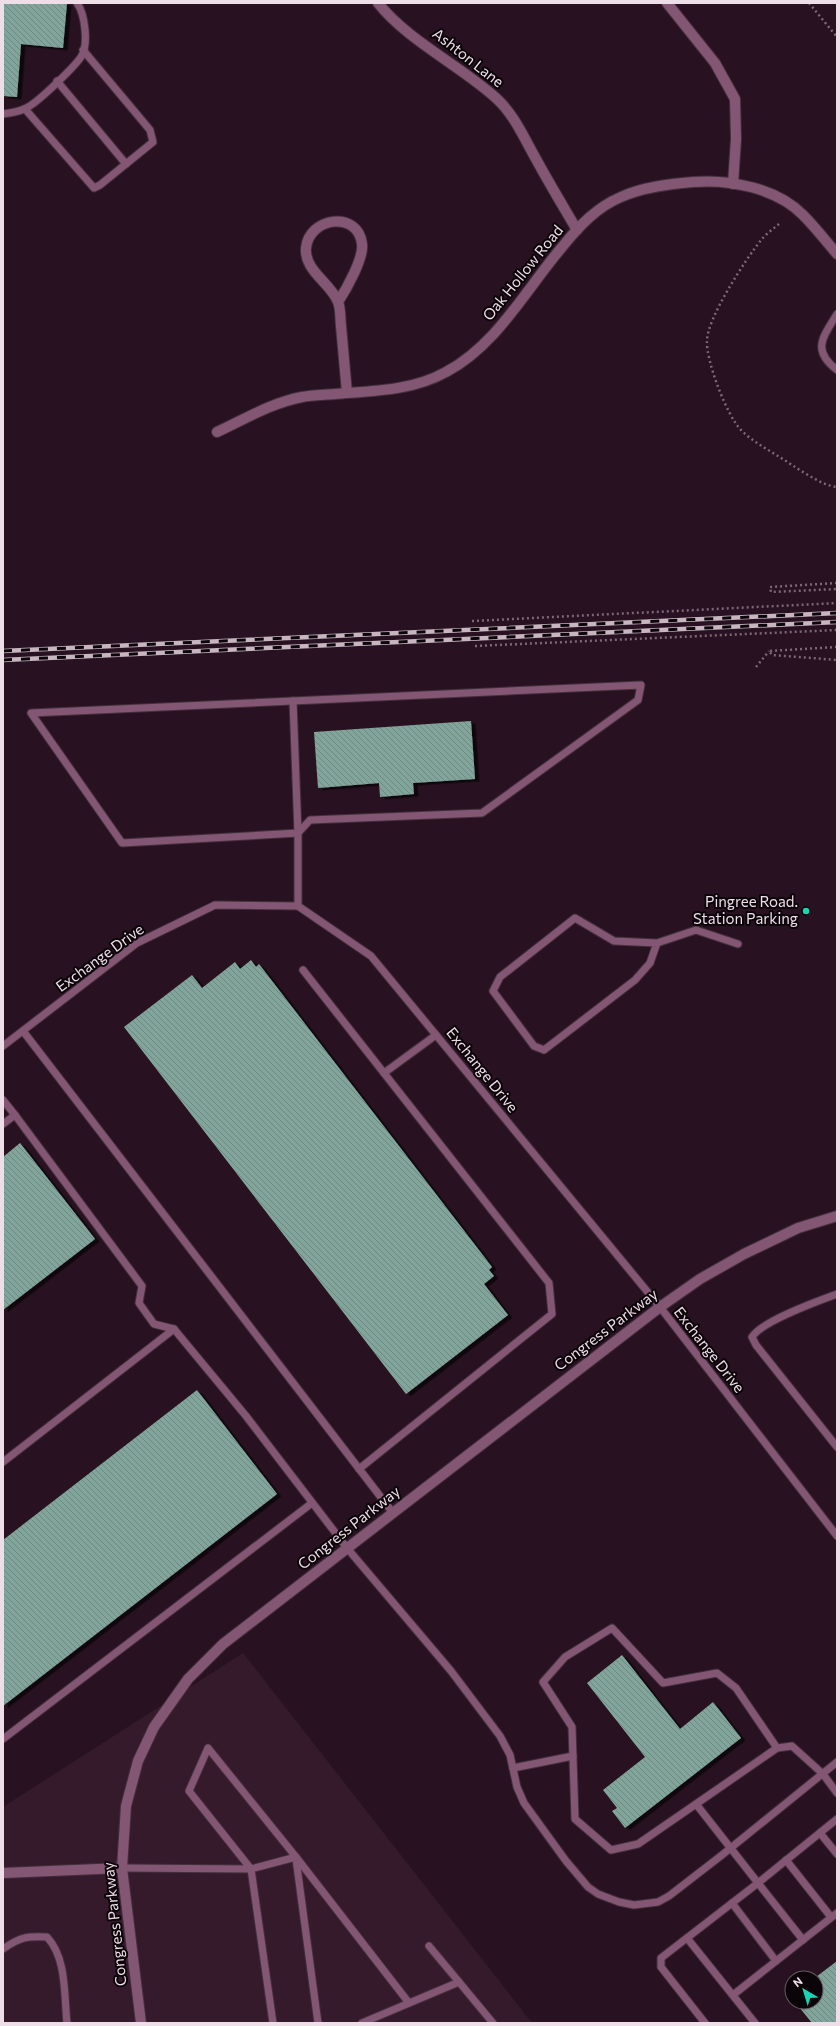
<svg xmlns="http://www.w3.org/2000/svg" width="840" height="2026" viewBox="0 0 840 2026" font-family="Commissioner,sans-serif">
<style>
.built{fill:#351a2c}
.building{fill:url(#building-back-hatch);filter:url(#shadow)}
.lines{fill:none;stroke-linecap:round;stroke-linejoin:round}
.lane-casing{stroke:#442f3d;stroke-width:9}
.street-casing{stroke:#442f3d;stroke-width:12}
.path{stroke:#7c6875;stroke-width:2.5;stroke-dasharray:2 3;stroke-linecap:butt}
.lane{stroke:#835673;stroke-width:7}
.street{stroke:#835673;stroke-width:10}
.rail-casing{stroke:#c7b6c1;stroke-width:4.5}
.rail{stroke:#0b0408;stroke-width:3;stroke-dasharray:9;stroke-linecap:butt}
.poi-dot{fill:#15d5b3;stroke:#0b0408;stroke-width:1.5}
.labels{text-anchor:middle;stroke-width:4;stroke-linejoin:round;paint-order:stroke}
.street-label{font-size:15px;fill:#eedee8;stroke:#0b0408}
.poi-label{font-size:15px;fill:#eedee8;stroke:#0b0408;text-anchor:end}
</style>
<defs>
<pattern id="building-back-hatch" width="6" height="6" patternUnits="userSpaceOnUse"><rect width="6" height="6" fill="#81a59b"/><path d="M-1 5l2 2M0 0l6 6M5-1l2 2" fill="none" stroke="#708882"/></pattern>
<filter id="shadow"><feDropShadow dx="4.5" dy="2.5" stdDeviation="0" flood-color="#0009"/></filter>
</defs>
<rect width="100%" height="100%" fill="#281221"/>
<path class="built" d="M243,1653L532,2023H3V1807Z"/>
<g class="building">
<path d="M3,3H67L63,48L21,44L17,97L3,96Z"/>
<path d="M471,721L475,779L413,783L414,794L380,797L379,783L318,788L314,732Z"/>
<path d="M251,960L256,967L259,964L492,1267L489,1270L494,1276L484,1284L508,1315L406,1394L124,1027L192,975L202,988L235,962L240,969Z"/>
<path d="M20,1143L95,1239L3,1310V1157Z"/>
<path d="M197,1390L277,1494L3,1706V1540Z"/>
<path d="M622,1655L680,1729L713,1702L741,1738L625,1828L612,1811L617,1808L603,1790L645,1757L587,1683Z"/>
<path d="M837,1961V2023H812L795,2002H816V1977Z"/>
</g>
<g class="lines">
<g class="lane-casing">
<g id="lane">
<path d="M57,81L126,164"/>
<path d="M25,109L94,188L100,185L153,142L150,130L83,50"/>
<path d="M3,114C10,113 18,112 24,109C36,105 74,67 81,57C89,45 85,14 77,3"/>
<path d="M837,314C823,337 811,350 837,370"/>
<path d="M293,701L298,833"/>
<path d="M298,906V833L122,843L31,713L641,685L638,700L482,813L310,820L298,833"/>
<path d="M657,943L614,941L575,918L500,977L493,991L534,1046L544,1050L635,980L650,963L657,943L696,930L738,944"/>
<path d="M303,970L549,1283L552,1314L359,1469"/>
<path d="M23,1031L393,1513"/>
<path d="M3,1046L137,943L215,905L298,906L371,956L660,1307L837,1536"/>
<path d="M384,1073L436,1035"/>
<path d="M3,1100L15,1115L3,1124"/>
<path d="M15,1115L142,1286L139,1303L154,1324L174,1329L246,1416L347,1548L451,1671L500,1736L510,1755L517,1787L524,1803L566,1861L588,1887L598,1894L619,1902L634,1905L658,1902L669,1896L722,1855L837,1762"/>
<path d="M837,1294C818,1301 762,1321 752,1337L756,1345L837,1447"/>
<path d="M3,1462L174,1329"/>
<path d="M3,1739L312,1503"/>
<path d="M777,1748L792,1746L823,1774L837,1793"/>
<path d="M513,1768L573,1756"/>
<path d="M696,1804L777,1748L736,1688L717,1673L663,1683L612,1628L565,1657L543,1682L572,1727L575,1819L611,1850L638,1844L696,1804L758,1883L837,1819"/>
<path d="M820,1833L837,1854"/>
<path d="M296,1857L409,2003"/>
<path d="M296,1859L318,2023"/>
<path d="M786,1860L831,1917"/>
<path d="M122,1868L251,1869L296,1857L208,1748L189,1791L251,1869L273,2023"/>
<path d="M732,1903L776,1961"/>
<path d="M687,1938L755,2023"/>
<path d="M3,1949C20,1937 27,1936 47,1937C67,1958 64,1996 67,2023"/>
<path d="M459,1982L493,2023"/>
<path d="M733,1995L837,1913"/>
<path d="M362,2023L459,1982L429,1946"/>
<path d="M705,2023L661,1967V1958L758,1883L803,1940"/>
</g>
</g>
<g class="street-casing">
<g id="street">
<path d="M378,3C407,40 461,66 496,98C514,114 524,138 536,159C549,183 563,206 577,230"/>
<path d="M667,3L715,63L735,99L736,139L733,184"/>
<path d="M338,302C346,290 364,258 362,244C358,210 309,217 306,248C304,271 331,283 338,302C341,309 340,319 341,326C343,349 345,371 347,393"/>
<path d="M217,432C245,419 271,403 302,397C312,395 324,395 335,394C372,391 412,391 446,372C497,345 526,289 563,246C579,226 597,207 621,197C643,187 670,184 693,182C729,179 777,188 803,215C815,227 826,241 837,254"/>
<path d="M3,1873L122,1868"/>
<path d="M141,2023L122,1868L126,1806L138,1761L154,1727L188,1679L223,1644L660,1307L700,1279L744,1254L798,1228L837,1216"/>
</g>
</g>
<g class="path">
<path d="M809,3L837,37"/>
<path d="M779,224C773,229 766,234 761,240C746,259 707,318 707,341C706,361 727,416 741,430C752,441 765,448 778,456C793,465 821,486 837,487"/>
<path d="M837,583L770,587L771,592L837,589"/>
<path d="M472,621L837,603"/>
<path d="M475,646L837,630"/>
<path d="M837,647L769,651L772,655L837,660"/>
<path d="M756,667L769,651"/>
</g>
<use href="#lane" class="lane"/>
<use href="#street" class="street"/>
<g class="rail-casing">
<g id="rail">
<path d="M3,651L837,613"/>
<path d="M3,660L837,622"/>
</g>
</g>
<use href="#rail" class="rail"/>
</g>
<circle class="poi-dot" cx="806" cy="911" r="4"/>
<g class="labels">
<g class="street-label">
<text transform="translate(468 58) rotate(38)" y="5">Ashton Lane</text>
<text transform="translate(523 273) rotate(-51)" y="5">Oak Hollow Road</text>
<text transform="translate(100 958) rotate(-36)" y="5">Exchange Drive</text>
<text transform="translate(482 1070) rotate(51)" y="5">Exchange Drive</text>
<text transform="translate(606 1330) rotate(-37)" y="5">Congress Parkway</text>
<text transform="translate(709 1350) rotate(52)" y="5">Exchange Drive</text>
<text transform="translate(349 1528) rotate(-38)" y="5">Congress Parkway</text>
<text transform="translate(115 1924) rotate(-96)" y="5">Congress Parkway</text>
</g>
<g class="poi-label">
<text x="798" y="907">Pingree Road.<tspan x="798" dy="17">Station Parking</tspan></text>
</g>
</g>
<rect width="840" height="2026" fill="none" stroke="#eedee8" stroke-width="8"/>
<g transform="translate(804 1990) rotate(322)"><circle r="19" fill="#0b0408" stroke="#665b62"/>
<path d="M0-3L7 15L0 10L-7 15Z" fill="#15d5b3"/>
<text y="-6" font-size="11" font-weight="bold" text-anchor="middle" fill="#eedee8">N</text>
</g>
</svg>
